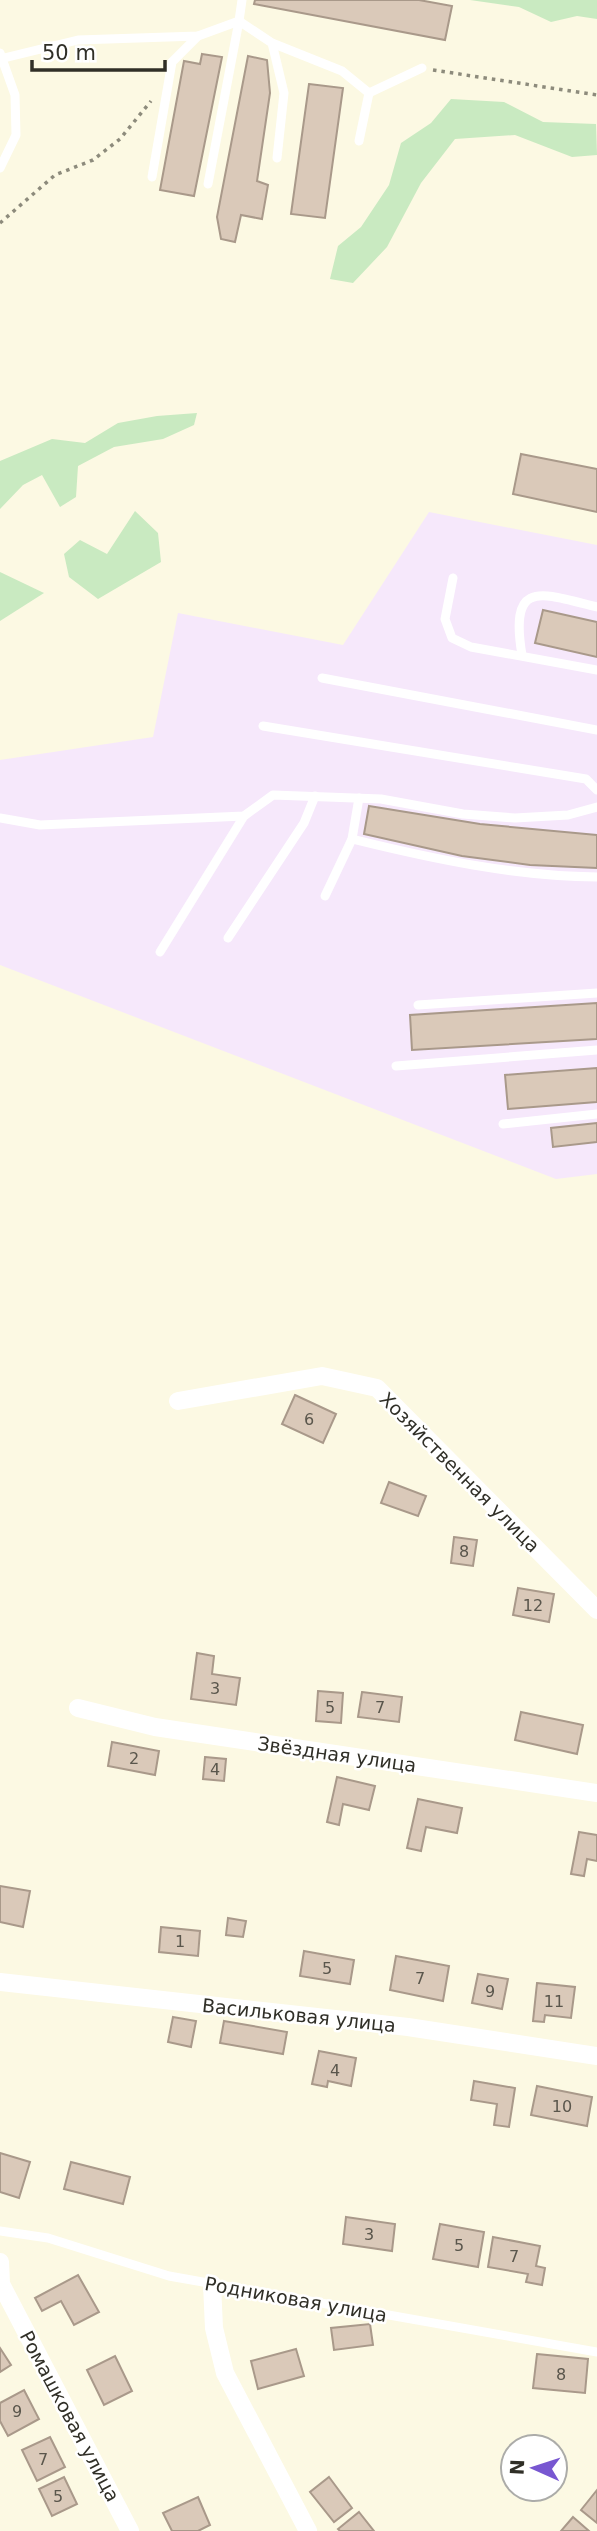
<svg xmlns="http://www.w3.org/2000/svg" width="597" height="2531" viewBox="0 0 597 2531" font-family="'DejaVu Sans',sans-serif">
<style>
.industrial{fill:#f6e8fb}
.green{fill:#c9eac1}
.building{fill:#dac9b9;stroke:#a9998a;stroke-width:2}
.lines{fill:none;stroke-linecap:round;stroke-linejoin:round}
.path{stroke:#8d8b7c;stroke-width:3.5;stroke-dasharray:3.5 5;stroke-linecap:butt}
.service{stroke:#fff;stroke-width:9}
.minor{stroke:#fff;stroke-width:18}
.labels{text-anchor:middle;stroke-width:5;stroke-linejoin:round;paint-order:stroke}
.number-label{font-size:16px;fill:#5a564c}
.street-label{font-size:19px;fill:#302f27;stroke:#fff}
</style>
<rect width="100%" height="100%" fill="#fcf9e3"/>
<path class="industrial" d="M429,512L597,545V1174L556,1179L0,965V760L153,737L178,613L343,645Z"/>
<g class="green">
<path d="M470,0H597V19L577,16L551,22L519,7Z"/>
<path d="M451,99L504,102L543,122L596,124L597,155L572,157L515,135L455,139L421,183L387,247L353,283L330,279L338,246L361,227L389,185L401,143L431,123Z"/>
<path d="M197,413L194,425L163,439L114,447L78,466L76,497L60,507L42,475L23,485L0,509V461L52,439L85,443L118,423L157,416Z"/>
<path d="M135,511L158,533L161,562L98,599L69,577L64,554L80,540L107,554Z"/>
<path d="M0,572L44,593L0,621Z"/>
</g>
<g class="building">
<path d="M255,0H419L452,6L445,40L254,4Z"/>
<path d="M202,54L222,57L194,196L160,190L184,61L200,64Z"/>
<path d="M248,56L267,60L270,93L257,181L268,185L262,219L241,215L235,242L221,239L217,217Z"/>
<path d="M309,84L343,88L325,218L291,214Z"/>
<path d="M521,454L597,469V512L513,494Z"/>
<path d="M543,610L597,622V657L535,643Z"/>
<path d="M369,806L480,824L597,835V868L530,865L462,856L364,834Z"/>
<path d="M597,1003V1039L412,1050L410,1015Z"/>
<path d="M597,1068V1102L508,1109L505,1075Z"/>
<path d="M597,1123V1142L553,1147L551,1128Z"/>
<path d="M295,1395L336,1414L323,1443L282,1424Z"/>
<path d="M389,1482L426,1496L418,1516L381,1503Z"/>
<path d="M454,1537L477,1540L473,1566L451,1563Z"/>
<path d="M518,1588L554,1594L549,1622L513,1615Z"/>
<path d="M197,1653L214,1656L212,1674L240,1678L236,1705L191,1699Z"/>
<path d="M318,1691L343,1693L341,1723L316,1721Z"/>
<path d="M362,1692L402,1697L399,1722L358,1717Z"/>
<path d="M521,1712L583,1725L577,1754L515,1740Z"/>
<path d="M112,1742L159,1751L155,1775L108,1766Z"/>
<path d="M205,1757L226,1759L224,1781L203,1779Z"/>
<path d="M337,1777L375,1786L369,1810L343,1804L339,1825L327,1822Z"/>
<path d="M418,1799L462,1808L457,1833L426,1827L421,1851L407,1848Z"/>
<path d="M579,1832L597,1835V1861L587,1859L584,1876L571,1874Z"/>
<path d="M0,1886L30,1891L23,1927L0,1922Z"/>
<path d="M228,1918L246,1921L243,1937L226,1935Z"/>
<path d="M161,1927L200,1931L198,1956L159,1952Z"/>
<path d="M304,1951L354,1960L350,1984L300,1976Z"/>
<path d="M396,1956L449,1966L443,2001L390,1990Z"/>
<path d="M478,1974L508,1979L502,2009L472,2003Z"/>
<path d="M537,1983L575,1987L571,2018L545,2015L544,2022L533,2021Z"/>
<path d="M173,2017L196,2021L191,2047L168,2042Z"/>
<path d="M224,2021L287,2032L283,2054L220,2043Z"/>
<path d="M319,2051L356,2058L351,2086L328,2081L327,2087L312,2084Z"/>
<path d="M474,2081L515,2088L509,2127L494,2125L497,2104L471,2100Z"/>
<path d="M537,2086L592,2097L587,2126L531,2115Z"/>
<path d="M0,2153L30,2162L19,2198L0,2192Z"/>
<path d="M71,2162L130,2177L123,2204L64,2189Z"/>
<path d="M346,2217L395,2224L392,2251L343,2244Z"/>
<path d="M440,2224L484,2232L478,2267L433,2259Z"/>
<path d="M493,2237L540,2246L536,2266L545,2268L542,2285L526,2282L528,2274L488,2267Z"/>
<path d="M78,2275L99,2312L74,2325L61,2301L42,2311L35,2298Z"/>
<path d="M370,2324L373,2345L334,2350L331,2328Z"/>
<path d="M0,2348L11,2365L0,2372Z"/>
<path d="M296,2349L304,2376L258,2389L251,2361Z"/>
<path d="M537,2354L588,2359L585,2393L533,2388Z"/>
<path d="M115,2356L132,2391L104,2405L87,2370Z"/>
<path d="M24,2390L39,2419L8,2436L0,2421V2403Z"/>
<path d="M50,2437L65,2467L37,2481L22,2450Z"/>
<path d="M64,2477L77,2504L52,2516L39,2489Z"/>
<path d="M329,2477L352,2508L334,2522L310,2492Z"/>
<path d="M597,2490V2523L581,2510Z"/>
<path d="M198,2497L210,2525L198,2531H172L163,2513Z"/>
<path d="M359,2512L374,2531H340L338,2529Z"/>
<path d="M573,2517L589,2531H561Z"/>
</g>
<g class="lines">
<g class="path">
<path d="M433,70L597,95"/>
<path d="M0,223L55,175L93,160L120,139L151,101"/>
</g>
<g class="service">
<path d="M242,0L239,21L272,43L342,71L369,93L422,68"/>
<path d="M272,43L284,93L277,158"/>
<path d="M0,53L15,95L16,135L0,168"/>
<path d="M4,58L78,40L198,36L239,21"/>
<path d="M359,141L369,93"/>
<path d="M152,177L172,62L198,36"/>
<path d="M208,184L239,21"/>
<path d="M453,578L445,619L452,638L471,647L597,670"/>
<path d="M522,655C509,578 541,593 597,607"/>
<path d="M322,678L597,730"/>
<path d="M263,726L586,779L597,790"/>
<path d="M0,818L40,825L244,816L273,795L381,799L463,814L515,818L568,815L597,807"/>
<path d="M352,839C433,859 513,876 597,877"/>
<path d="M325,896L352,839L359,798"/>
<path d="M228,938L304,823L315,796"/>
<path d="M160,952L244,816"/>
<path d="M418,1005L597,993"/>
<path d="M396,1066L597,1050"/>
<path d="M503,1124L597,1114"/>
<path d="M0,2231L48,2238L169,2276L597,2352"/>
</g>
<g class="minor">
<path d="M178,1401L322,1376L377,1388L597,1610"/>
<path d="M78,1708L155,1727L597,1793"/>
<path d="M0,1982L408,2027L597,2056"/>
<path d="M0,2262L1,2284L130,2531"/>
<path d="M212,2284L214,2328L225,2373L308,2531"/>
</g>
</g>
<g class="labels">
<g class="number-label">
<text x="309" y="1425">6</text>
<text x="464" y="1557">8</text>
<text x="533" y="1611">12</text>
<text x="215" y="1694">3</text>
<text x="330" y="1713">5</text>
<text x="380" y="1713">7</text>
<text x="134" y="1764">2</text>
<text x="215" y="1775">4</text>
<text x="180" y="1947">1</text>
<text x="327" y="1974">5</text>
<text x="420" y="1984">7</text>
<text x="490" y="1997">9</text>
<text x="554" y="2007">11</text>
<text x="335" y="2076">4</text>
<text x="562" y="2112">10</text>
<text x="369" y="2240">3</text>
<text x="459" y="2251">5</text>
<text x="514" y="2262">7</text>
<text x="561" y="2380">8</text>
<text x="17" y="2417">9</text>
<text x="43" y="2465">7</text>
<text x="58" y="2502">5</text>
</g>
<g class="street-label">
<text transform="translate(460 1472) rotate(45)" y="7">Хозяйственная улица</text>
<text transform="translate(337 1754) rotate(8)" y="7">Звёздная улица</text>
<text transform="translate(299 2015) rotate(6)" y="7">Васильковая улица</text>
<text transform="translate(296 2299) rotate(10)" y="7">Родниковая улица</text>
<text transform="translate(70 2416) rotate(62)" y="7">Ромашковая улица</text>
</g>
</g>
<g transform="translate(534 2468) rotate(273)"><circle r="33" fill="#ffffff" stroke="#acaca9" stroke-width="2"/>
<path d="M0-5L12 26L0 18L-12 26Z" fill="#7857d1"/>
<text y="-10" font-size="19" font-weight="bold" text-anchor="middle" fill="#302f27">N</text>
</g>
<path d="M32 60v10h133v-10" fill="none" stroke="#302f27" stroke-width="3.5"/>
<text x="42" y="60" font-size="21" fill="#302f27" stroke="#ffffff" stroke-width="5" paint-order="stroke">50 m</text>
</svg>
